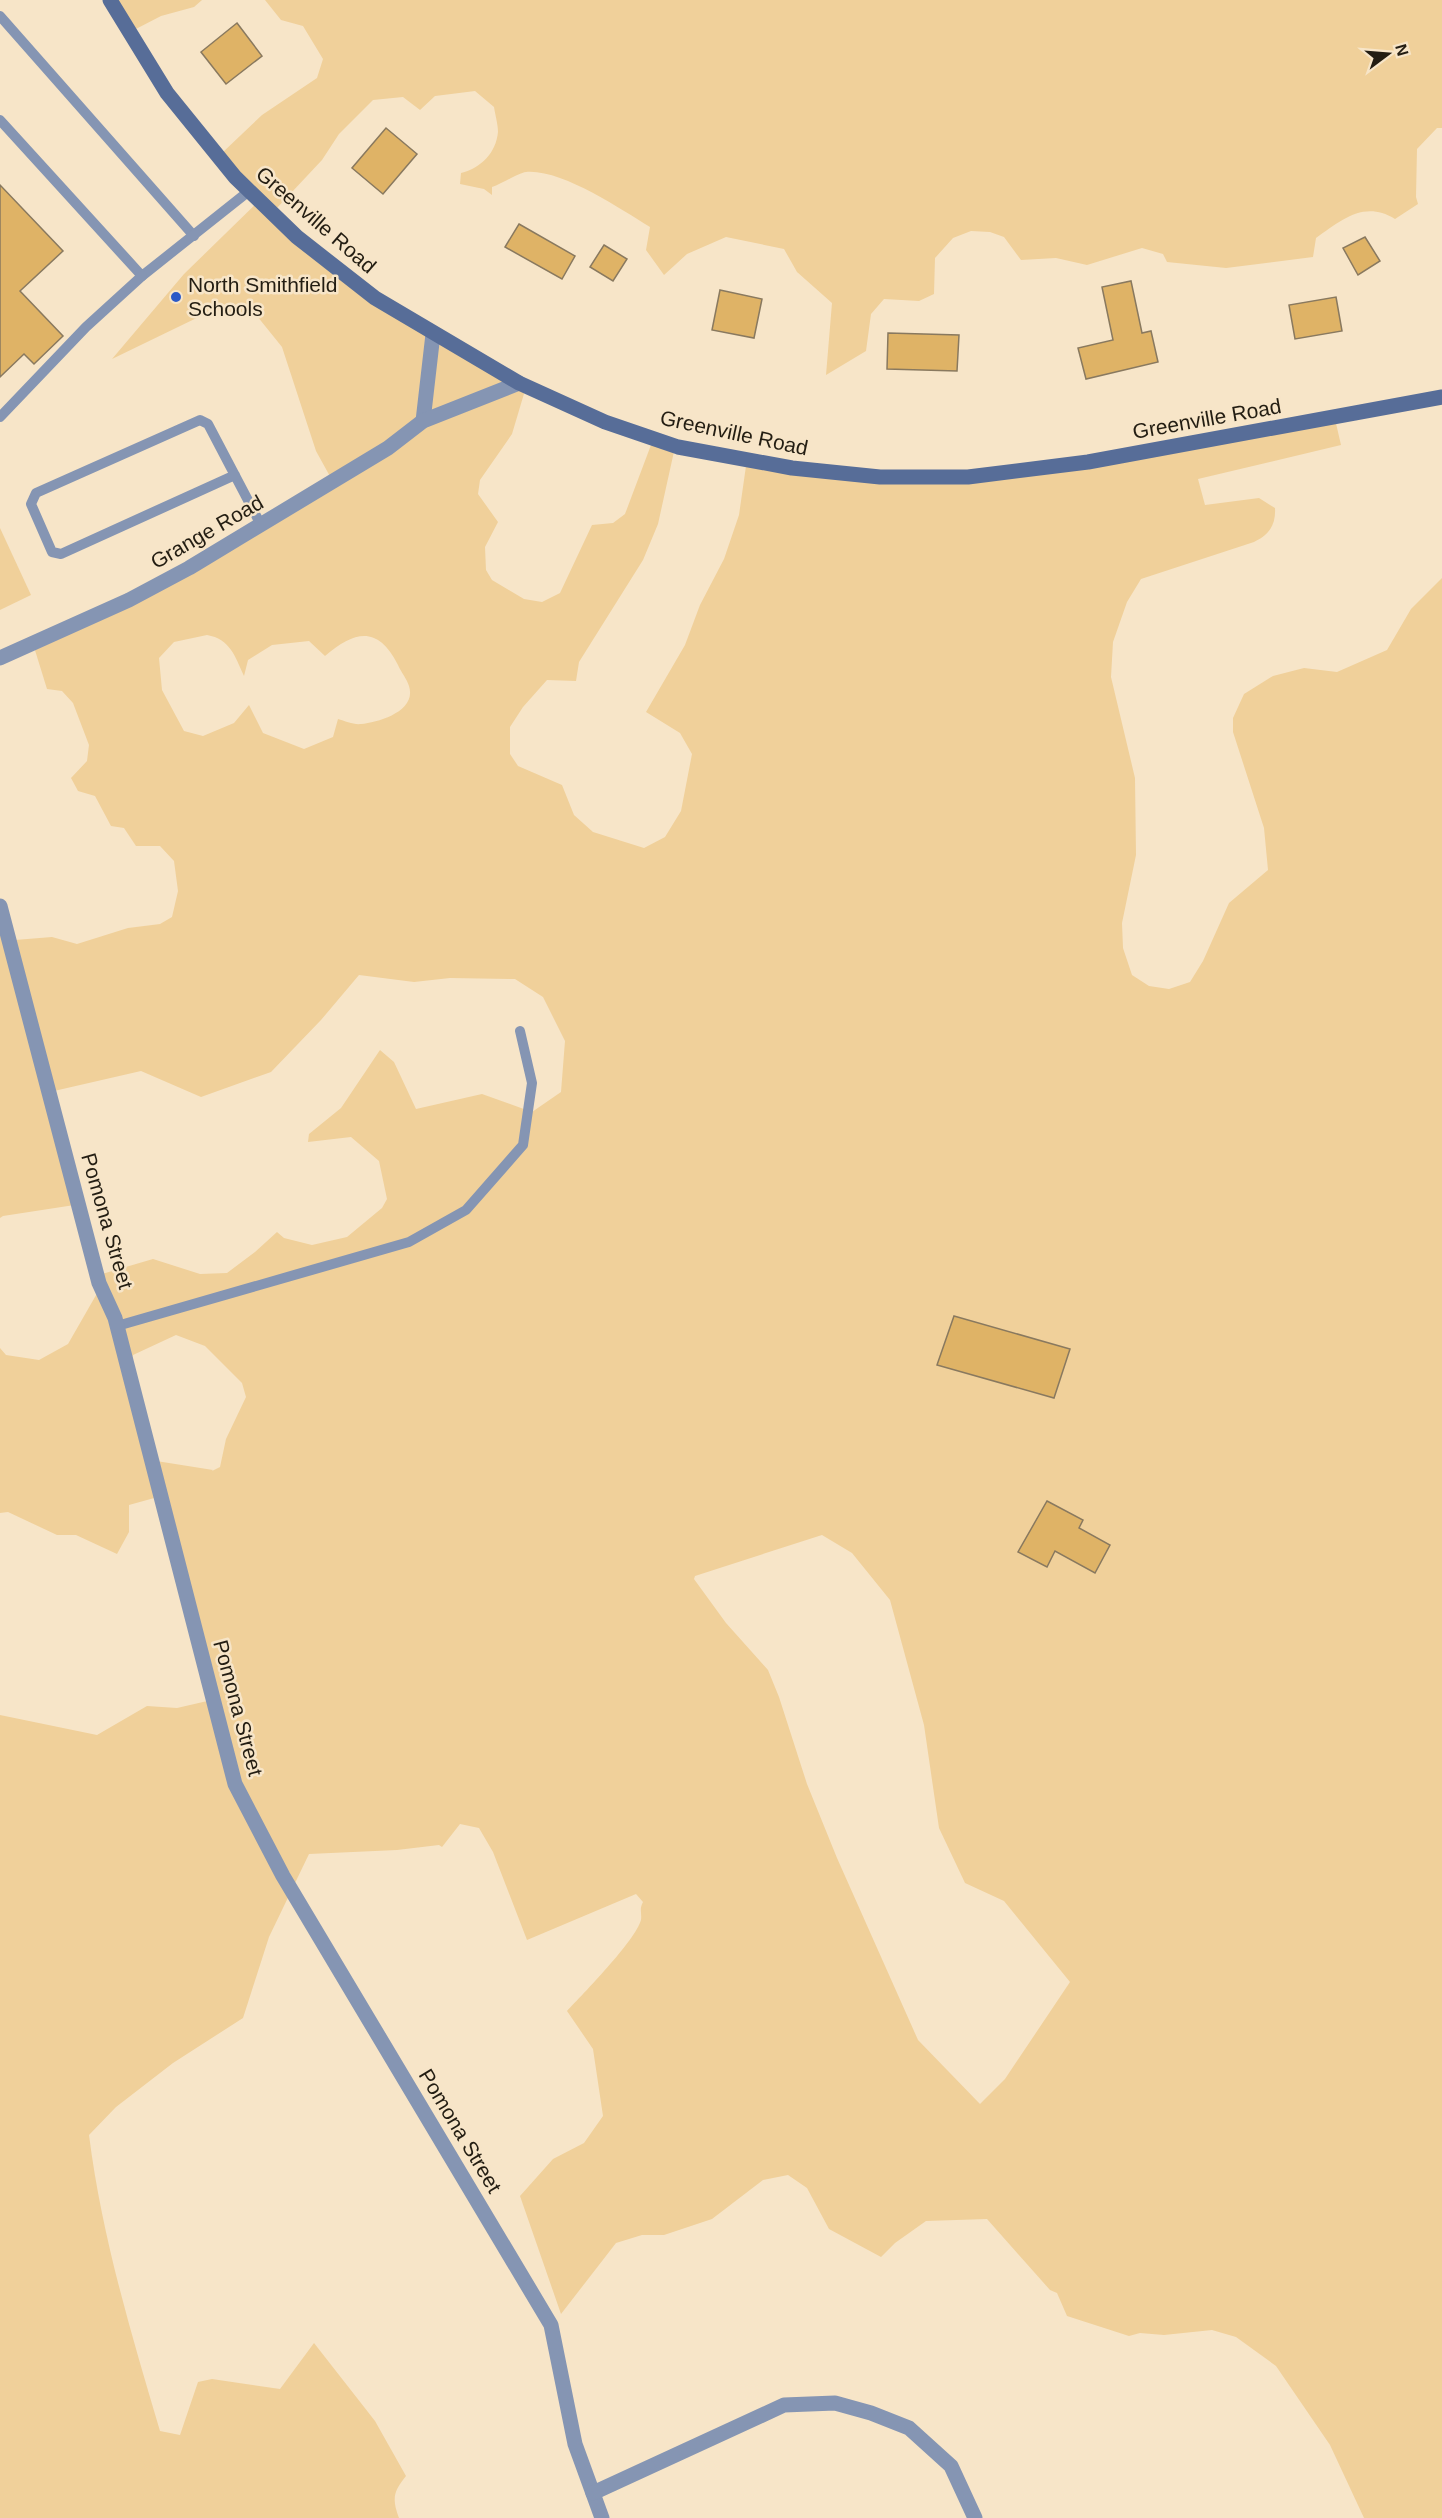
<svg xmlns="http://www.w3.org/2000/svg" width="1442" height="2518" viewBox="0 0 1442 2518" font-family="Arial,sans-serif">
<style>
.green{fill:#f0d09a;fill-rule:evenodd}
.building{fill:#dfb366;stroke:#89795f;stroke-width:1.5}
.lines{fill:none;stroke-linecap:round;stroke-linejoin:round}
.service{stroke:#8595b3;stroke-width:10}
.minor{stroke:#8595b3;stroke-width:15}
.secondary{stroke:#576d98;stroke-width:15}
.poi-dot{fill:#2a59c7;stroke:#f7e5c8;stroke-width:2}
.labels{text-anchor:middle;stroke-width:5;stroke-linejoin:round;paint-order:stroke}
.street-label{font-size:21px;fill:#231d12;stroke:#f7e5c8}
.poi-label{font-size:21px;fill:#231d12;stroke:#f7e5c8;text-anchor:start}
</style>
<rect width="100%" height="100%" fill="#f7e5c8"/>
<g class="green">
<path d="M114,0H202L194,7L161,16L132,31Z"/>
<path d="M265,0H1442V128H1437L1417,149L1416,197L1418,204L1395,219C1364,200 1342,220 1316,238L1313,257L1226,268L1167,262L1163,254L1142,248L1087,265L1056,258L1021,260L1004,237L990,232L971,231L953,238L935,258L934,294L919,301L884,299L871,314L866,351L826,375L832,303L797,272L784,249L726,237L687,254L664,275L646,250L650,227C620,209 562,169 526,172C518,173 502,184 492,187V195L484,189L460,184L461,173C481,168 496,153 498,132C498,124 495,114 494,107L475,91L435,96L420,110L403,97L373,100L339,134L322,160L276,209L334,263L526,387L512,434L480,480L478,494L498,522L485,547L486,570L492,580L524,599L542,602L560,593L592,525L613,523L625,514L654,437L675,447L658,524L643,560L579,662L576,681L547,680L523,707L510,727V754L518,766L562,785L574,815L593,832L644,848L665,837L681,811L692,754L680,733L646,712L685,645L700,605L724,559L739,515L746,466L977,476L1335,419L1341,445L1198,479L1205,505L1259,498L1275,508C1276,525 1269,535 1254,542L1141,579L1127,602L1113,642L1111,677L1135,778L1136,855L1122,923L1123,948L1132,975L1149,986L1169,989L1190,982L1203,961L1229,903L1268,870L1264,828L1233,732V718L1244,694L1273,676L1304,668L1337,672L1387,650L1411,609L1442,578V2518H1364L1330,2445L1276,2366L1236,2337L1212,2330L1164,2335L1140,2333L1129,2336L1067,2316L1057,2293L1050,2290L987,2219L926,2221L895,2243L881,2257L829,2229L807,2188L788,2175L763,2180L712,2219L664,2235H642L616,2243L561,2314L520,2196L553,2159L584,2143L603,2116L593,2049L567,2011C583,1994 635,1941 641,1920C642,1913 639,1909 643,1902L636,1894L527,1940L493,1852L479,1828L460,1824L442,1847L439,1845L397,1850L309,1854L269,1937L243,2018L173,2063L116,2107L89,2135C102,2237 131,2333 160,2431L180,2435L198,2382L212,2379L280,2389L314,2343L375,2421L406,2476C393,2492 392,2499 399,2518H0V1715L97,1735L147,1706L177,1708L216,1699L165,1495L129,1505V1532L117,1554L76,1535H57L8,1512L0,1513V1348L6,1355L39,1360L68,1344L103,1283L102,1274L153,1259L200,1274L227,1273L255,1252L277,1232L284,1238L312,1245L347,1237L382,1208L387,1199L379,1161L351,1137L308,1142L309,1134L341,1108L380,1050L394,1062L416,1109L482,1094L532,1112L561,1092L565,1041L543,997L515,979L450,978L414,982L359,975L321,1020L271,1072L201,1097L141,1071L54,1091L81,1204L3,1216L0,1218V901L15,940L52,937L77,944L128,928L160,924L172,917L178,891L174,861L160,846H136L124,828L111,826L95,796L78,791L71,778L87,761L89,745L73,703L62,691L47,689L34,647L332,480L316,451L282,347L257,316L222,311L209,312L112,359L184,274L261,199L222,153L262,115L317,78L323,59L303,26L281,20ZM207,635C230,639 235,656 244,676L248,660L272,645L309,641L325,656C356,630 378,626 398,665C401,672 407,679 409,686C417,711 379,722 361,724C354,725 345,721 338,719L333,737L304,749L263,733L249,705L234,723L203,736L184,731L162,690L159,658L174,642ZM176,1335L205,1346L242,1383L246,1397L226,1439L220,1467L212,1471L213,1470L150,1460L127,1374L133,1355ZM822,1535L852,1553L890,1600L924,1725L939,1828L965,1883L1004,1901L1070,1982L1005,2079L980,2104L918,2040L837,1858L807,1784L779,1697L768,1670L726,1623L694,1579L695,1576Z"/>
<path d="M0,528L31,595L0,610Z"/>
</g>
<g class="building">
<path d="M237,23L262,56L226,84L201,52Z"/>
<path d="M386,128L417,154L383,194L352,168Z"/>
<path d="M0,185L63,251L20,291L63,336L34,364L24,354L0,377Z"/>
<path d="M519,224L575,256L562,279L505,247Z"/>
<path d="M1365,237L1380,261L1358,275L1343,248Z"/>
<path d="M604,245L627,259L613,281L590,267Z"/>
<path d="M1131,281L1142,333L1151,331L1158,362L1086,379L1078,348L1113,340L1102,287Z"/>
<path d="M720,290L762,299L754,338L712,330Z"/>
<path d="M1336,297L1342,331L1295,339L1289,305Z"/>
<path d="M888,333L959,335L957,371L887,369Z"/>
<path d="M954,1316L1070,1349L1054,1398L937,1365Z"/>
<path d="M1047,1501L1083,1520L1079,1528L1110,1545L1095,1573L1055,1551L1047,1567L1018,1552Z"/>
</g>
<g class="lines">
<g class="service">
<path d="M0,16L194,236"/>
<path d="M0,120L142,276L249,191"/>
<path d="M0,417L86,327L142,276"/>
<path d="M235,475L61,554L52,552L31,504L36,493L200,420L208,424L261,525"/>
<path d="M117,1326L409,1242L466,1210L523,1145L532,1083L520,1031"/>
</g>
<g class="minor">
<path d="M423,421L433,334"/>
<path d="M0,658L129,600L189,568L388,448L423,421L519,383"/>
<path d="M0,906L99,1283L115,1318L235,1784L283,1876L551,2325L575,2444L602,2518"/>
<path d="M593,2493L784,2405L835,2403L871,2413L909,2428L951,2466L975,2518"/>
</g>
<path class="secondary" d="M110,0L167,93L235,177L297,237L375,298L519,383L605,422L678,447L792,468L880,477H968L1088,462L1442,397"/>
</g>
<circle class="poi-dot" cx="176" cy="297" r="6"/>
<g class="labels">
<g class="street-label">
<text transform="translate(316 220) rotate(41)" y="7">Greenville Road</text>
<text transform="translate(1207 419) rotate(-10)" y="7">Greenville Road</text>
<text transform="translate(734 433) rotate(12)" y="7">Greenville Road</text>
<text transform="translate(207 532) rotate(-30)" y="7">Grange Road</text>
<text transform="translate(107 1221) rotate(74)" y="7">Pomona Street</text>
<text transform="translate(238 1708) rotate(75)" y="7">Pomona Street</text>
<text transform="translate(460 2131) rotate(59)" y="7">Pomona Street</text>
</g>
<g class="poi-label">
<text x="188" y="292">North Smithfield<tspan x="188" dy="24">Schools</tspan></text>
</g>
</g>
<g transform="translate(1388 54) rotate(74)" stroke="#f7e5c8" stroke-width="4.5" paint-order="stroke">
<path d="M0-4.5L10 22L0 15L-10 22Z" fill="#231d12"/>
<text y="-9" font-size="16" font-weight="bold" text-anchor="middle" fill="#231d12">N</text>
</g>
</svg>
